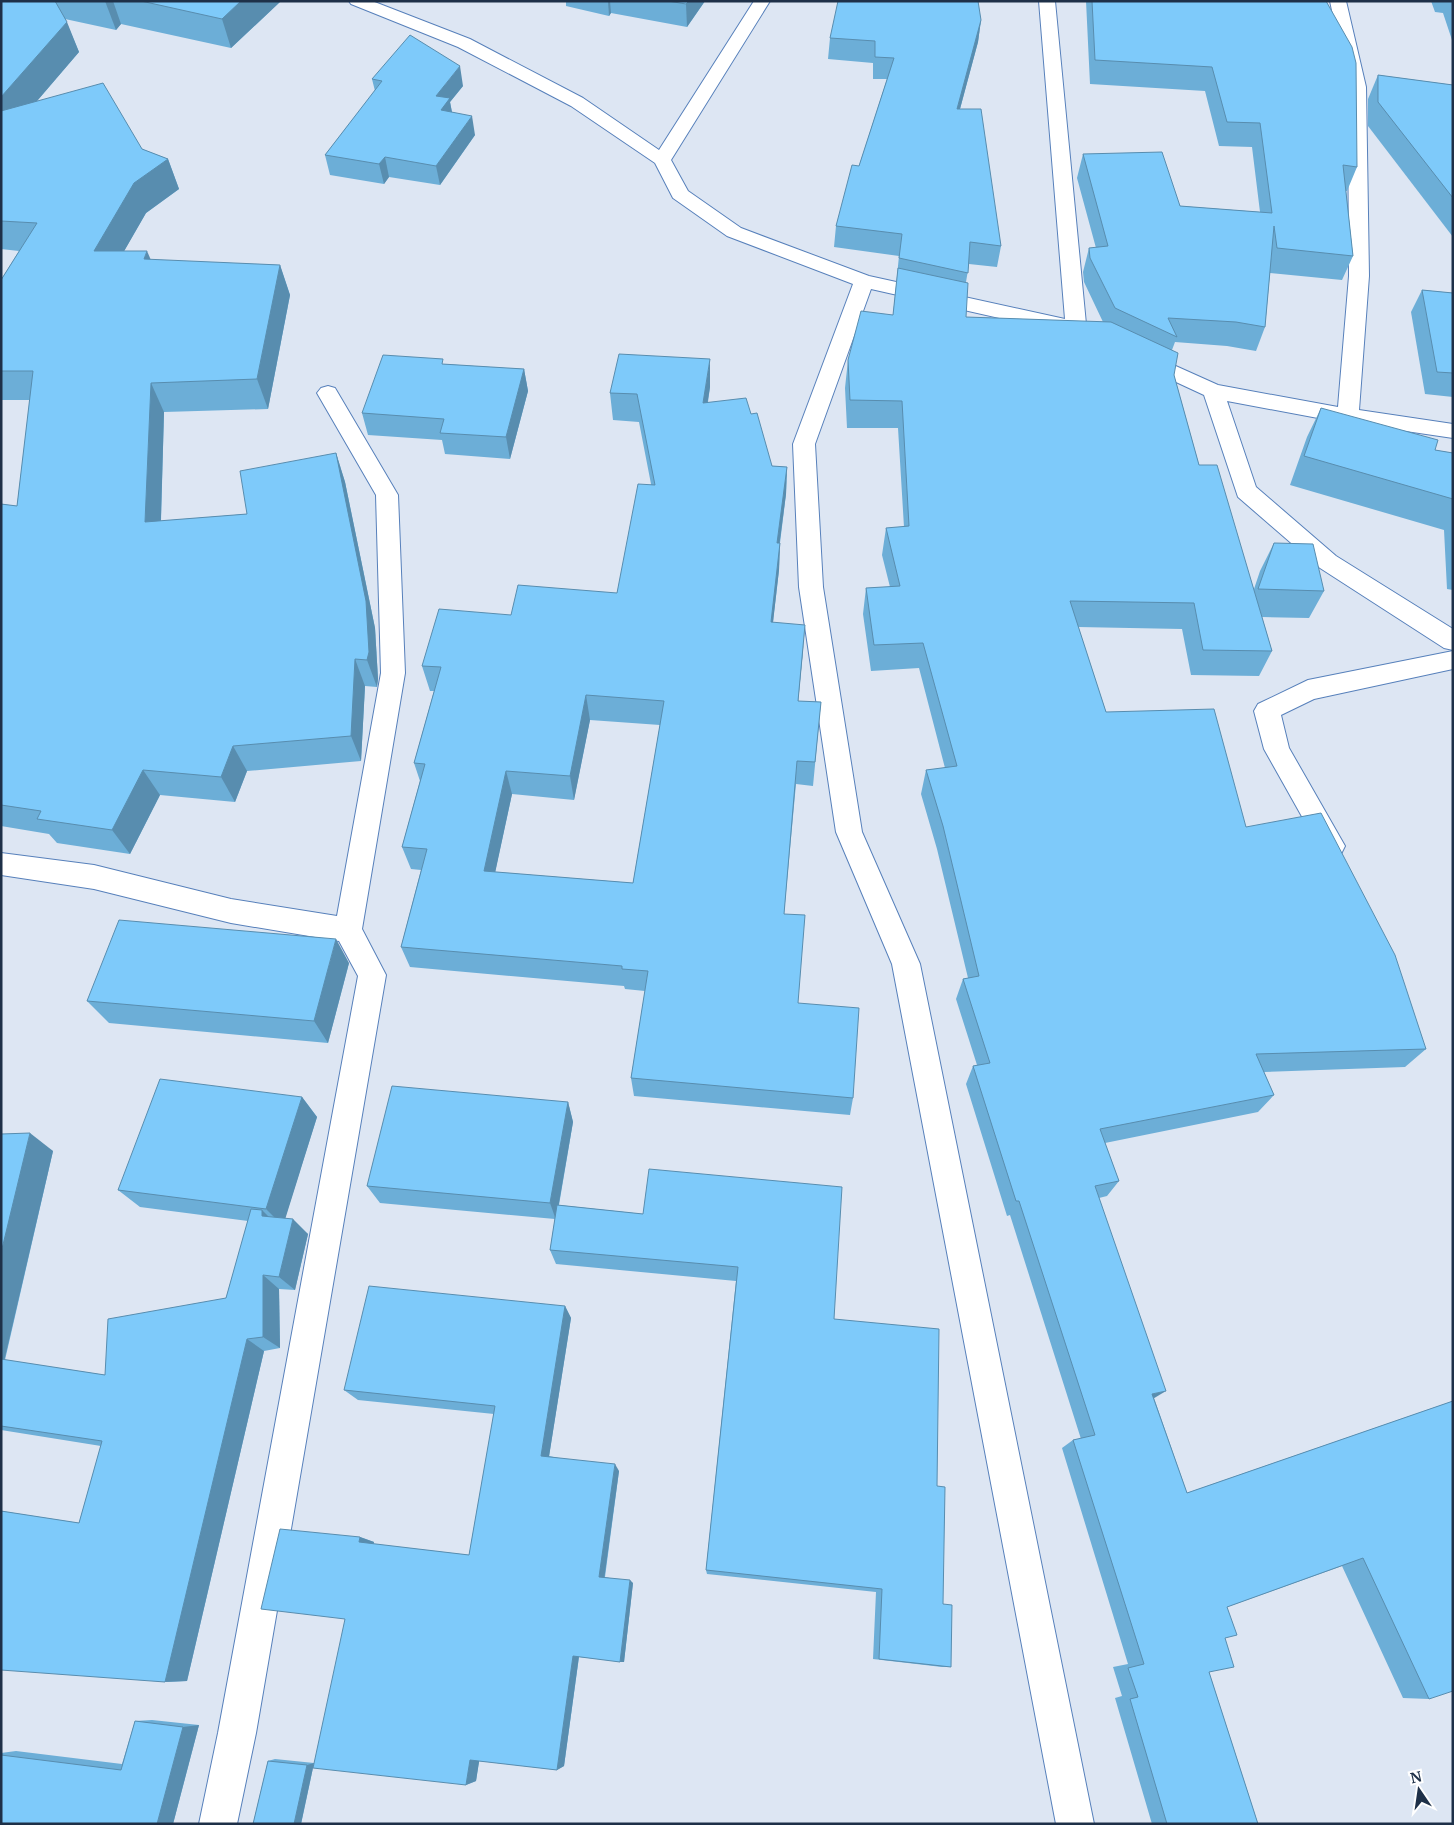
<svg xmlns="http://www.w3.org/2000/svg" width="1454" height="1825" viewBox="0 0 1454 1825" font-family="Merriweather,serif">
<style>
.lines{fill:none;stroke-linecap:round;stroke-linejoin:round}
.minor-casing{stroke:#5780bb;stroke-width:2}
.minor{fill:#fff;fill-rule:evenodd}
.wall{fill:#6caed7;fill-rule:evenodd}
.shaded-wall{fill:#588daf}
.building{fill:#7ecafa;stroke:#588daf;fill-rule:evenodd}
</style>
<rect width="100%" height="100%" fill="#dde6f3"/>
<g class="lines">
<g class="minor-casing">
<g id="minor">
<path d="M349,1H372L470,39L583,98L659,150L754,1H770L671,160L688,191L741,228L869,276L1065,319L1039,1H1055L1086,324L1089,329L1086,334L1079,336L871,289L815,444L823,587L862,832L920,964L1094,1824H1056L892,964L836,832L799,587L793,444L853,284L727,236L673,198L655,163L571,106L458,47L351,4Z"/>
<path d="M1330,1H1346L1366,87L1369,276L1359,410L1453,424V438L1318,418L1227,401L1256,487L1336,556L1453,629V650L1444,648L1320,568L1238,497L1204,395L1133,362L1130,357L1133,352L1140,350L1218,385L1338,407L1349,276L1348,87Z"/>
<path d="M328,386L335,388L398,495L405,673L362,929L386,975L256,1733L237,1824H199L218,1733L358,976L339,941L231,923L94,889L1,875V853L94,865L231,899L337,916L381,673L376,495L317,393L321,388Z"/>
<path d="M1453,651V669L1314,699L1281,715L1289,748L1345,846L1341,854L1332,857L1323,854L1264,749L1254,711L1258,704L1308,680Z"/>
</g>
</g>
<use href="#minor" class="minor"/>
</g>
<g class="wall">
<path d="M1,1H281L231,48L121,24L116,30L65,19L79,52L37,101L142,149L168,159L179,189L146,213L124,251L151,260L280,265L290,295L268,409L164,412L161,521L247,514L336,453L345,482L375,628L378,679L377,687L365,686L361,761L247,771L235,802L160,795L130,854L57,843L49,834L1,826V504L17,506L30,400H1V280L19,251L1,249Z"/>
<path d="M560,1H705L687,27L611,13L609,16L566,6V2Z"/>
<path d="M1086,1H1326L1357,167L1347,191H1346L1353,256L1342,280L1270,273L1265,327L1256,351L1227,346L1175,342L1172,350L1174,375L1199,465L1254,589L1260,571L1274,543L1324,591L1309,618L1262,617L1272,651L1259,676L1191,675L1182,629L1078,627L1106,712L1246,827L1426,1049L1405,1067L1264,1072L1274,1095L1258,1112L1105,1143L1119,1181L1107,1196L1099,1198L1154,1398L1187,1493L1453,1401L1429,1699L1403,1698L1342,1566L1227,1607L1225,1638L1209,1672L1258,1824H1152L1115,1698L1122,1696L1113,1667L1128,1664L1062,1448L1073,1440L1081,1439L1010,1215L1007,1216L966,1084L973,1066L977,1065L956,999L963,979L968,978L937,849L921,794L926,770L945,768L919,668L871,671L863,614L866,588L890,587L882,555L886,528L904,527L898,428H847L845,388L848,360L893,315L899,256L834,247L836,226L859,166L887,79H873V63L828,59L830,38L981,20L978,42L960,109L1001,246L997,267L969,264L966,282V317L1103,322L1084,282L1083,272L1089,248H1096L1077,178L1083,154L1180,206L1260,212L1252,147L1219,146L1205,91L1090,84Z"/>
<path d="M1431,1H1453V43L1443,13L1435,12Z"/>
<path d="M1378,75L1453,85V237L1368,126V99Z"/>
<path d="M372,79L463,86L450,102L452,112L475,135L440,185L389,177L384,184L330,175L325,155L375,91Z"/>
<path d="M1422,290L1453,293V397L1425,394L1411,312Z"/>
<path d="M444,364L524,369L528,391L510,459L445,454L442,440L368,435L362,413Z"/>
<path d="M710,387L708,402L751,414L772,466L787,467L786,494L780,543L779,570L773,622L803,650L798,701L821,702L813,786L796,784L784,914L798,1003L853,1098L850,1115L634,1096L631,1078L645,991L625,989L624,986L410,967L401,947L421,870L411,869L402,847L420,781L414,763L434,691H430L422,666L511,615L617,593L651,484L639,422L613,420L610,393ZM590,720L660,725L633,883L495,872L512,794L574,800Z"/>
<path d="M1321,408L1435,450L1453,453V590L1447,589L1444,530L1290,485L1307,437Z"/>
<path d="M349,963L328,1043L109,1023L87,1001Z"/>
<path d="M302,1097L317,1117L285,1218L308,1234L295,1290L279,1289L280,1348L264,1351L187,1681L165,1682L1,1511L79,1523L101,1446L1,1430V1134L53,1151L5,1360L105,1375L226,1298L248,1221L140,1207L118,1190Z"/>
<path d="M568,1102L573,1122L559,1205L643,1214L834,1319L937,1486L943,1604L951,1667H942L873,1659L876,1592L707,1574L706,1570L736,1281L556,1264L550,1250L555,1219L380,1203L367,1186Z"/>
<path d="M565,1306L571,1318L549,1456L619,1471L605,1577L633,1583L624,1662L579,1657L564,1766L557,1770L479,1761L476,1781L466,1785L345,1619L360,1537L374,1542L373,1544L469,1555L494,1414L358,1400L344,1390Z"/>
<path d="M152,1720L199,1725L173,1824H1V1753L16,1751L122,1764L135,1721Z"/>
<path d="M275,1759L314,1763L301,1824H253L268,1761Z"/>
</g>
<g class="shaded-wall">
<path d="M105,1H113L121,24L116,30Z"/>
<path d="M241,1H281L231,48L222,19Z"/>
<path d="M608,1H610L611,13L609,16Z"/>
<path d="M689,1H705L687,27L686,4Z"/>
<path d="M981,20L978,42L954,131L957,109Z"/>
<path d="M67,22L79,52L1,143V97Z"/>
<path d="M460,66L463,86L450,102L453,118L440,116L436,96Z"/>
<path d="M472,116L475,135L440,185L436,166Z"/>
<path d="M385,157L389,177L384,184L379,164Z"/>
<path d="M168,159L179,189L146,213L107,281L94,251L134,183Z"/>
<path d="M147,251L160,281L144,259Z"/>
<path d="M280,265L290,295L268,409L257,379Z"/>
<path d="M710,359V387L703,430V403Z"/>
<path d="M524,369L528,391L510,459L506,437Z"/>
<path d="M151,383L164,412L160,550L145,522Z"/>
<path d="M336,453L345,482L375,628L378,679L377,687L367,660Z"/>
<path d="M787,467L786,494L776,570L777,543Z"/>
<path d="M780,543L779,570L770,648L771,622Z"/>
<path d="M805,625L803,650L796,725L798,701Z"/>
<path d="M355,659L365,686L361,761L351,736Z"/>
<path d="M586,695L590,720L574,800L570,776Z"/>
<path d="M233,746L247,771L235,802L221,777Z"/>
<path d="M143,770L160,795L130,854L112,830Z"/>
<path d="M506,771L512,794L491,892L484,871Z"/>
<path d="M336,939L349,963L328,1043L314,1021Z"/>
<path d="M302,1097L317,1117L283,1226L266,1209Z"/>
<path d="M568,1102L573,1122L556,1220L550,1203Z"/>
<path d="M30,1133L53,1151L3,1366H1V1253Z"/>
<path d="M262,1210L278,1226L262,1216Z"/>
<path d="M293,1219L308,1234L295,1290L279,1277Z"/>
<path d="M263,1275L279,1289L280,1348L263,1337Z"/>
<path d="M565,1306L571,1318L548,1463L541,1456Z"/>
<path d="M247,1339L264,1351L187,1681L165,1682Z"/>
<path d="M1166,1391L1151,1400L1152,1394Z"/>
<path d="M615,1464L619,1471L604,1580L599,1577Z"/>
<path d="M360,1537L374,1542L373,1547L359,1542Z"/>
<path d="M630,1580L633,1583L624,1662H620Z"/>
<path d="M573,1656H579L564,1766L557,1770Z"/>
<path d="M199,1725L173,1824H157L183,1727Z"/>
<path d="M480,1756L476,1781L466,1785L470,1760Z"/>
<path d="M314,1763L301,1824H294L307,1765Z"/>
</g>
<g class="building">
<path d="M1,1H55L67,22L1,97Z"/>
<path d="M141,1H241L222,19Z"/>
<path d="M668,1H689L686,4Z"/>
<path d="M838,1H978L981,20L957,109H981L1001,246L970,242L968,273L899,258L902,234L836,226L852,165L859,166L894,58L875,57V41L830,38Z"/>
<path d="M1092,1H1326L1352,47L1356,63L1357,167L1343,165L1353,256L1277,248L1274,226L1265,327L1236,322L1168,318L1177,337L1115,308L1090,258L1089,248L1108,246L1083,154L1162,152L1180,206L1272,213L1260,123L1227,122L1212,67L1095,60Z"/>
<path d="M410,35L460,66L436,96L450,98L441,110L472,116L436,166L385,157L379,164L325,155L382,81L372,79Z"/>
<path d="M1378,75L1453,85V198L1378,102Z"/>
<path d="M103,83L142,149L168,159L134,183L94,251H147L144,259L280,265L257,379L151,383L145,522L247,514L240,471L336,453L366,601L369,652L367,660L355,659L351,736L233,746L221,777L143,770L112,830L37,819L41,811L1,805V504L17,506L33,371H1V280L37,223L1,221V111Z"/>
<path d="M898,268L968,283L966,317L1111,322L1178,353L1174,375L1199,465H1217L1272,651L1203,650L1194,603L1070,601L1106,712L1214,709L1246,827L1321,813L1395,955L1426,1049L1256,1054L1274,1095L1100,1129L1119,1181L1095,1186L1166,1391L1152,1394L1187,1493L1453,1401V1691L1429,1699L1363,1558L1227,1607L1237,1635L1225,1638L1234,1667L1209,1672L1258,1824H1167L1130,1699L1138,1697L1128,1668L1144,1664L1073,1440L1095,1435L1019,1201H1016L973,1066L990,1063L963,979L979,976L943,826L926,770L957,766L923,643L874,645L866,588L900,586L886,528L909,526L902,401L850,400L848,360L861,311L893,315Z"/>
<path d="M1422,290L1453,293V373L1437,372Z"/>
<path d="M619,354L710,359L703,403L746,398L751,414L757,413L772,466L787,467L777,543H780L771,622L805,625L798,701L821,702L815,762L797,761L784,914L805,915L798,1003L859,1008L853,1098L631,1078L648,971L622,969V966L401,947L427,849L402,847L425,764L414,763L441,667L422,666L439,609L511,615L518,585L617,593L638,484L655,485L637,394L610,393ZM586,695L664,701L633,883L484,871L506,771L570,776Z"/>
<path d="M383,355L443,359L442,364L524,369L506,437L440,433L444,419L362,413Z"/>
<path d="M1321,408L1438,440L1435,450L1453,453V499L1304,456Z"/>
<path d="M1274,543L1313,544L1324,591L1258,589Z"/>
<path d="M119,920L336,939L314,1021L87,1001Z"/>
<path d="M160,1079L302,1097L266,1209L118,1190Z"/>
<path d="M392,1086L568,1102L550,1203L367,1186Z"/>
<path d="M30,1133L1,1253V1134Z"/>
<path d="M649,1169L842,1187L834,1319L939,1329L937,1486L945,1487L943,1604L952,1605L951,1667L879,1659L882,1589L706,1570L738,1267L550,1250L557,1205L643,1214Z"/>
<path d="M251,1209L262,1210V1216L293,1219L279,1277L263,1275V1337L247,1339L165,1682L1,1670V1511L79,1523L102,1441L1,1426V1359L105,1375L108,1319L226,1298Z"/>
<path d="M369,1286L565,1306L541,1456L615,1464L599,1577L630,1580L620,1662L573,1656L557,1770L470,1760L466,1785L313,1768L345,1619L261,1609L280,1529L360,1537L359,1542L469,1555L495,1406L344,1390Z"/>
<path d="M135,1721L183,1727L157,1824H1V1755L121,1770Z"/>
<path d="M268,1761L307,1765L294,1824H253Z"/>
</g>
<rect width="1454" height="1825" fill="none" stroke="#1e3048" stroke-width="5"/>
<g transform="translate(1419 1790) rotate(347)" stroke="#ffffff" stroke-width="4" paint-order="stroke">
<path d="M0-4L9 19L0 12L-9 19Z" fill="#1e3048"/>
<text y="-8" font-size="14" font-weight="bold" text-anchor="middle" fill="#1e3048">N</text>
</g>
</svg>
